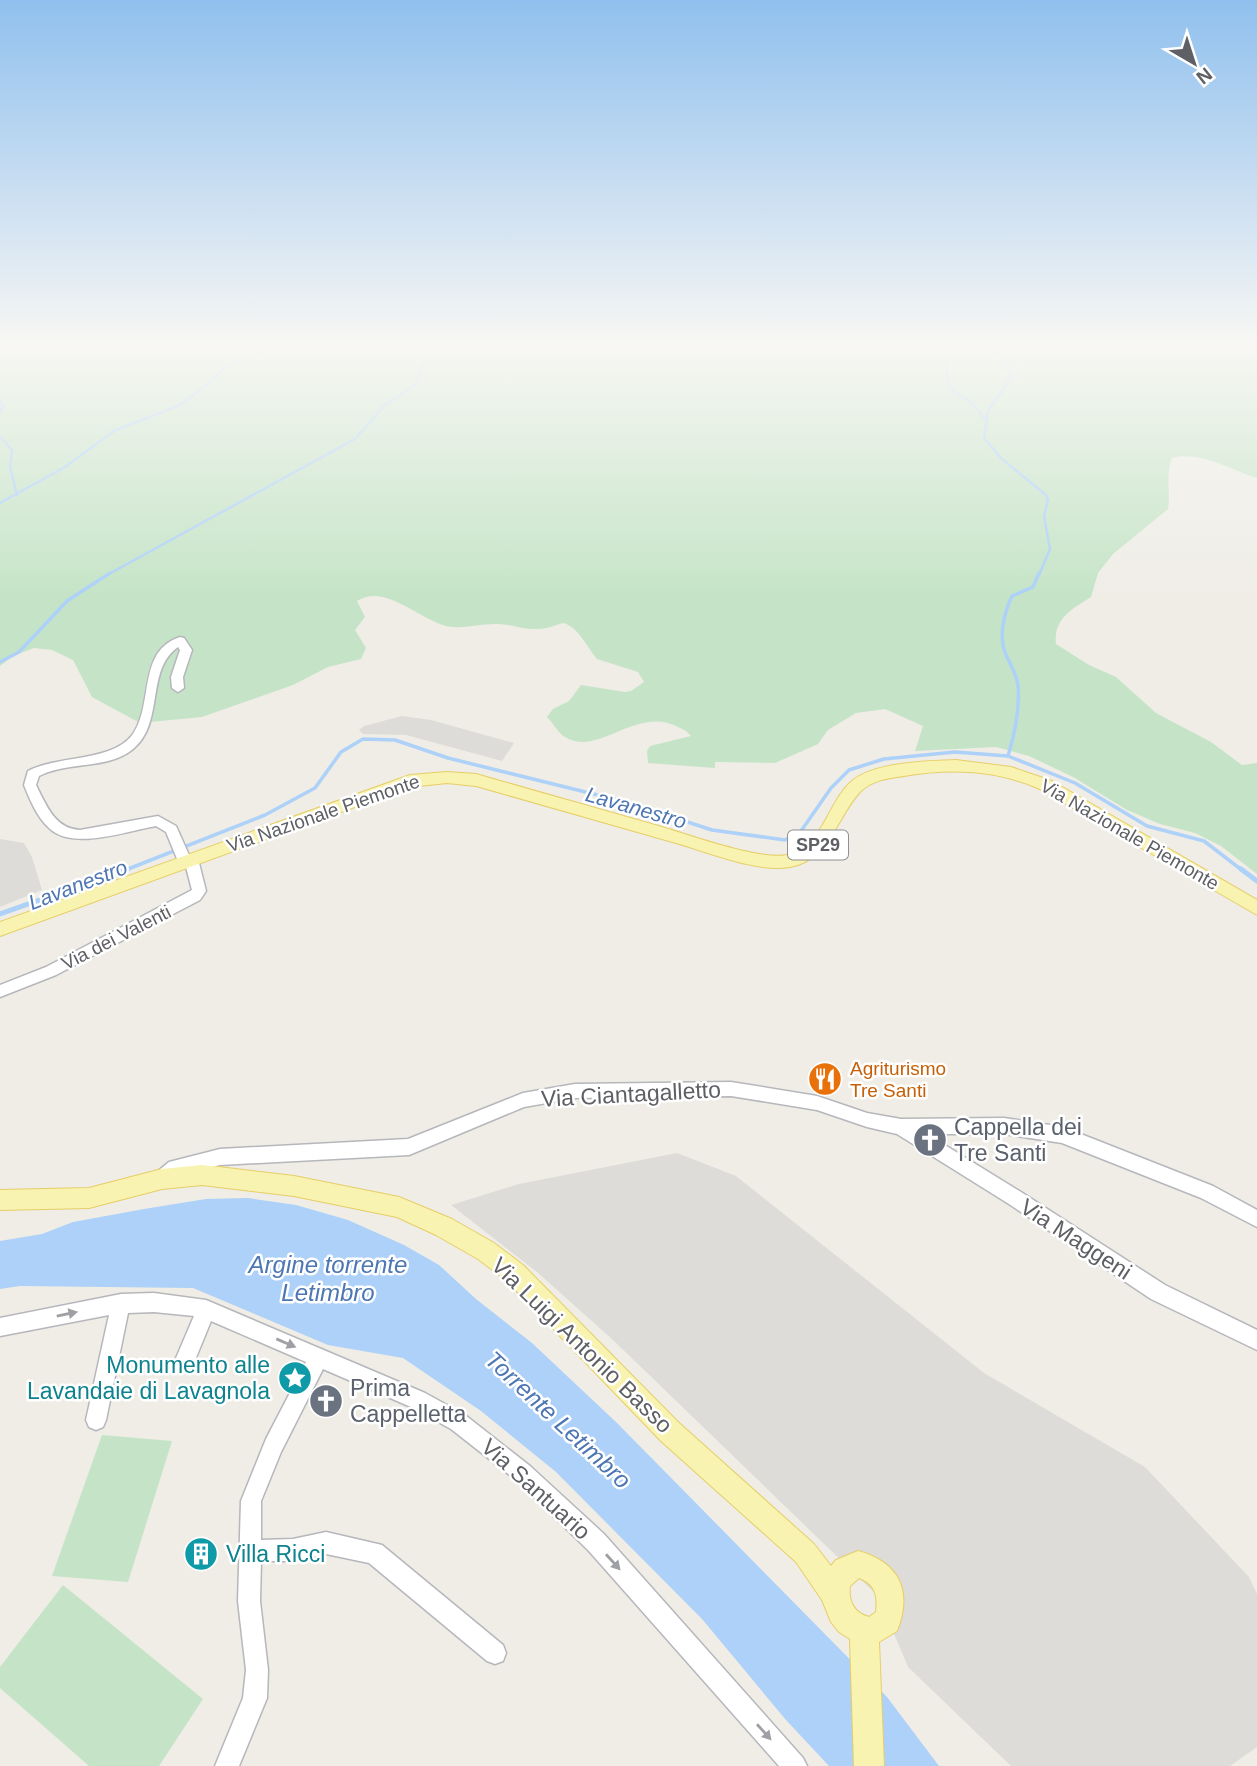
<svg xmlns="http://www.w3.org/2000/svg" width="1257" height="1766" viewBox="0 0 1257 1766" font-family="Arial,sans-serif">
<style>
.industrial{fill:#dedcd8}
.green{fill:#c5e4c7}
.water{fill:#add1f8}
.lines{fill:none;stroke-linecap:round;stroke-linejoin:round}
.stream-far2{stroke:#add1f8;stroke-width:2.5}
.stream-far1{stroke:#add1f8;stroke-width:3.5}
.stream{stroke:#add1f8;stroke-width:5}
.minor-casing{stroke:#b6b7bc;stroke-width:3}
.major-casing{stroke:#e6ce67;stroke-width:2}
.minor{fill:#fff;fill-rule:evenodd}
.major{fill:#f9f3b1;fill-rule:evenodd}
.oneway{fill:#9ea0a3}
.labels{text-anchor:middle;stroke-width:5;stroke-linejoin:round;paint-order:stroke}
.shield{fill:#fff;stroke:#8e9093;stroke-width:2}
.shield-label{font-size:18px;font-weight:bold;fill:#5e6065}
.street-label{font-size:19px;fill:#5e6065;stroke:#fff}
.food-label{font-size:19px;fill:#c56008;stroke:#fff;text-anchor:start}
.water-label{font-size:21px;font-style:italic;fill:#4d76b2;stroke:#fff}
.near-street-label{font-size:23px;fill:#5e6065;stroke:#fff}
.near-worship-label{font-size:23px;fill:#5b616d;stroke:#fff;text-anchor:start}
.near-culture-label{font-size:23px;fill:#0d838f;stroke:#fff;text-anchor:end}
.near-water-label{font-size:24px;font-style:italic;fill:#4d76b2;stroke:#fff}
</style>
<rect width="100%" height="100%" fill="#efede6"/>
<g class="industrial">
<path d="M402,716L431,720L514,743L502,761L406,735L363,734L359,730L364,726Z"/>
<path d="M0,839L24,843L32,857L42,890L0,907Z"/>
<path d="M677,1153L736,1176L984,1373L1145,1467L1249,1577L1257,1594V1747L1230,1766H1011L908,1667L878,1596L613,1340L537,1272L451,1205L519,1184Z"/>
</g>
<g class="green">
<path d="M0,348H1257V478C1231,470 1200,450 1172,458C1165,475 1171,492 1168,509L1113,554L1098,573L1091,597C1072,609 1053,619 1056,644L1089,665L1116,677L1156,713L1211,742L1242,765L1257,763V874L1221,846L1195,833L1160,824L1127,810L1073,777L1029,756L996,747L915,751L923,726L885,709L856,713L828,730L818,744L775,763L715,762V768L648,763L647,751L650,746L691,736C687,731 684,730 678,727C636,705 598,758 565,737C558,733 553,723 547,717L553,709L569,701L581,685L625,692L631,691L644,682L638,672L597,659C586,646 580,629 564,623C555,625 547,629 538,629C523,630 509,623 495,624C481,624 467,628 452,627C422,624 387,582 357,601L365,617L355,630L366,648L361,659L328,667L293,685L202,717L140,723L92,697L73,660L52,650L34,648L13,656L0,666Z"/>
<path d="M102,1435L172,1441L128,1582L52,1576Z"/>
<path d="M63,1585L203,1699L159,1766H89L0,1688V1667Z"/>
</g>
<path class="water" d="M248,1198L296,1205L348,1220L404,1245L439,1265L476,1299L532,1343L617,1423L887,1697L939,1766H829L786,1720L702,1619L556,1472L481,1411L403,1358L328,1345L193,1288L20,1286L0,1289V1241L42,1234L73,1222L144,1209L206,1199Z"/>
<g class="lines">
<g class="stream-far2">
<path d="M935,348L944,360L951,390L971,402L985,419"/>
<path d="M996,348L1011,377L988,411L984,438L1002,459L1046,495L1048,500L1044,516L1050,549L1039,575"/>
<path d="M0,402L3,406L0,413"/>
<path d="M0,437L12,450L10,467L17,495"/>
<path d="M0,503L65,467L114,431L180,405L209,383L225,366L273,348"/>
<path d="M107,575L355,439L385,405L418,383L425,357L432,348"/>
</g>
<g class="stream-far1">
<path d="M0,662L19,652L67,601L110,573"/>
<path d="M1008,756C1015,733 1020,709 1018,685C1016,673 1011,666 1006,655C998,637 1004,613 1012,596L1033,587L1039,573"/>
<path d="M123,871L265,815L315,788L341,752L363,739L395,740L448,758L626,802L712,830L785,840L801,831L831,788L849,770L884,759L955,752L1008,756L1075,783L1147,826L1204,841L1243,871"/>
</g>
<g class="stream">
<path d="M1241,869L1257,881"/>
<path d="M0,914L128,869"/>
</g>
<g class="minor-casing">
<g id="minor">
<path d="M180,637L184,638L192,650L183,677L184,688L178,692L172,688L171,677L180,650L178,647C145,670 165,723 133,749C108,770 67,761 39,776L36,785C46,805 55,829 80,830L158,816L176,826L189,855H196L198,859L206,891L200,900L56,975L0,997V985L46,967L192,890L186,867L180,866L166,832L156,826C127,831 72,851 49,828C37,817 30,800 24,785L28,771C58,755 113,762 133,734C154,704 137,651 180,637Z"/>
<path d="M731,1082L817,1096L867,1113L901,1119L1004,1118L1063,1127L1213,1186L1257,1210V1227L1201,1198L1062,1143L1004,1134H927L1021,1192L1165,1285L1257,1330V1350L1151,1299L1009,1204L897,1134L867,1127L817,1110L731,1096L575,1098L524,1107L409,1155L220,1165L180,1175L163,1186L157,1184L154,1178L157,1172L169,1162L220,1149L408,1139L523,1093L575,1084Z"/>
<path d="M154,1293L206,1300L425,1393L465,1415L530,1466L604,1534L803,1758L807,1766H779L588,1550L516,1480L451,1429L411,1407L323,1369L281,1452L261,1501V1540L293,1539L326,1532L382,1545L503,1645L506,1653L503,1661L495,1664L487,1661L369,1563L326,1554L293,1561H261L260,1601L268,1670L267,1698L239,1766H215L243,1698L246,1670L238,1601L241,1501L266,1439L306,1362L211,1321L193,1365L186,1368L179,1365L176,1358L194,1316L154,1312L128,1313L106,1420L103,1427L96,1430L89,1427L86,1420L109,1315L0,1336V1318L121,1294Z"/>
</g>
</g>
<g class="major-casing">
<g id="major">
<path d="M956,760L1011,767L1052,781L1257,900V915L1040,789C996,770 952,768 904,776C889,778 872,780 860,792C836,818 830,860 790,867C758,873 708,852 676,843C609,824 543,805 476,786L447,783L410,787L0,936V922L410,775L447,772L476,774C538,792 600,809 662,827C690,835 765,863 792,854C823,844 829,800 852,781C874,762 928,761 956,760Z"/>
<path d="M202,1165L294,1176L399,1197L452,1219L494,1243L523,1265L679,1423L814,1544L831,1566L836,1560L858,1551C899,1562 913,1591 897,1631L879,1642L884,1766H854L850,1639L839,1632L831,1622L822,1600L796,1562L661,1441L507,1281L478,1259L436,1235L397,1217L294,1196L202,1185L162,1189L89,1208L0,1210V1190L89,1188L162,1169ZM859,1578C875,1584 878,1595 876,1612L869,1617C854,1613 848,1601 850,1586Z"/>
</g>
</g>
<use href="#minor" class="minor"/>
<use href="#major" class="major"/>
</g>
<defs><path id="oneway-solid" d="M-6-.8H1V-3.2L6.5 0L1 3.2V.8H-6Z" transform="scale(1.75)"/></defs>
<g class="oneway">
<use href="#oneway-solid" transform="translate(67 1314) rotate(-12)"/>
<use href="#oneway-solid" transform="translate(286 1343) rotate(23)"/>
<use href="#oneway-solid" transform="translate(613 1562) rotate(48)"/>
<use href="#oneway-solid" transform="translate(764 1732) rotate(48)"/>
</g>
<linearGradient id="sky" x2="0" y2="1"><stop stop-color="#90c0ee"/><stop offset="0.58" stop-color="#f8f7f4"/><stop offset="1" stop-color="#f8f7f4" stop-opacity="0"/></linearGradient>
<rect width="1257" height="595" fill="url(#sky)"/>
<defs>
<g id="restaurant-disc" transform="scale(1.75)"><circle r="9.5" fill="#e8710a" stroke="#fff"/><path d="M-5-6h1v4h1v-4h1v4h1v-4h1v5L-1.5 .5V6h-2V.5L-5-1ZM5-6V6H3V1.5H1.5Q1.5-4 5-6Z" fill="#fff"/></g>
<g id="church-disc" transform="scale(1.75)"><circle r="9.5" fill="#6b7280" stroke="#fff"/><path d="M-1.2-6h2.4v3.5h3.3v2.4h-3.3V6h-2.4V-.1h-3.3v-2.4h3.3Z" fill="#fff"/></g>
<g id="sight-disc" transform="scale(1.75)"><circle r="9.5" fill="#0f9aa8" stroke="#fff"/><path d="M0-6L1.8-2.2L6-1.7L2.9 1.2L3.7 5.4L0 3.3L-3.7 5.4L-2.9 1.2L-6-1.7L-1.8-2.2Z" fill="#fff"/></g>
<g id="building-disc" transform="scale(1.75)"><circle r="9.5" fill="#0f9aa8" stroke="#fff"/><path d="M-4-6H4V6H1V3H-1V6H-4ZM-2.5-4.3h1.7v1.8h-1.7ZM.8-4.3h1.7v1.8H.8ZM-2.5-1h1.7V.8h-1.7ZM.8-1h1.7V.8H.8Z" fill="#fff"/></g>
</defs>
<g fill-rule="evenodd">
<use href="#restaurant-disc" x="825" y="1079"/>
<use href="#church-disc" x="930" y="1140"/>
<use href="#sight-disc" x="295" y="1378"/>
<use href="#church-disc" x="326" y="1401"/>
<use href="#building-disc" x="201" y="1554"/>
</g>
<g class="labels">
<rect class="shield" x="788" y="830.5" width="60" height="29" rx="5"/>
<g class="shield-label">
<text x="818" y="851">SP29</text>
</g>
<g class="street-label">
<text transform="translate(323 813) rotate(-19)" y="7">Via Nazionale Piemonte</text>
<text transform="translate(1130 834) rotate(30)" y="7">Via Nazionale Piemonte</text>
<text transform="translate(116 937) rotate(-27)" y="7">Via dei Valenti</text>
</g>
<g class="food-label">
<text x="850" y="1075">Agriturismo<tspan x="850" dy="22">Tre Santi</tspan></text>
</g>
<g class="water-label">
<text transform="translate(636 808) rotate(16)" y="7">Lavanestro</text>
<text transform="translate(78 885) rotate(-21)" y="7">Lavanestro</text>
</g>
<g class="near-street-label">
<text transform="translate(631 1094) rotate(-3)" y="8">Via Ciantagalletto</text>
<text transform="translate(1076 1239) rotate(33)" y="8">Via Maggeni</text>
<text transform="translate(582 1345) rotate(44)" y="8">Via Luigi Antonio Basso</text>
<text transform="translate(536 1489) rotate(42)" y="8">Via Santuario</text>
</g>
<g class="near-worship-label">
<text x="954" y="1135">Cappella dei<tspan x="954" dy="26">Tre Santi</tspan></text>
<text x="350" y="1396">Prima<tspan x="350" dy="26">Cappelletta</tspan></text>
</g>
<g class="near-culture-label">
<text x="270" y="1373">Monumento alle<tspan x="270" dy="26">Lavandaie di Lavagnola</tspan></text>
<text x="226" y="1562" text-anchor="start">Villa Ricci</text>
</g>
<g class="near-water-label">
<text x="328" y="1273">Argine torrente<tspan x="328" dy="28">Letimbro</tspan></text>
<text transform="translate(558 1420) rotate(43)" y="8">Torrente Letimbro</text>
</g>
</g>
<g transform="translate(1194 63) rotate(141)" stroke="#ffffff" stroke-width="5" paint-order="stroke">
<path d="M0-5L12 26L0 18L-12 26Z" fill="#5e6065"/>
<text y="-10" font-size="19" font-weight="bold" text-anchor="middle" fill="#5e6065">N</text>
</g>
</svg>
